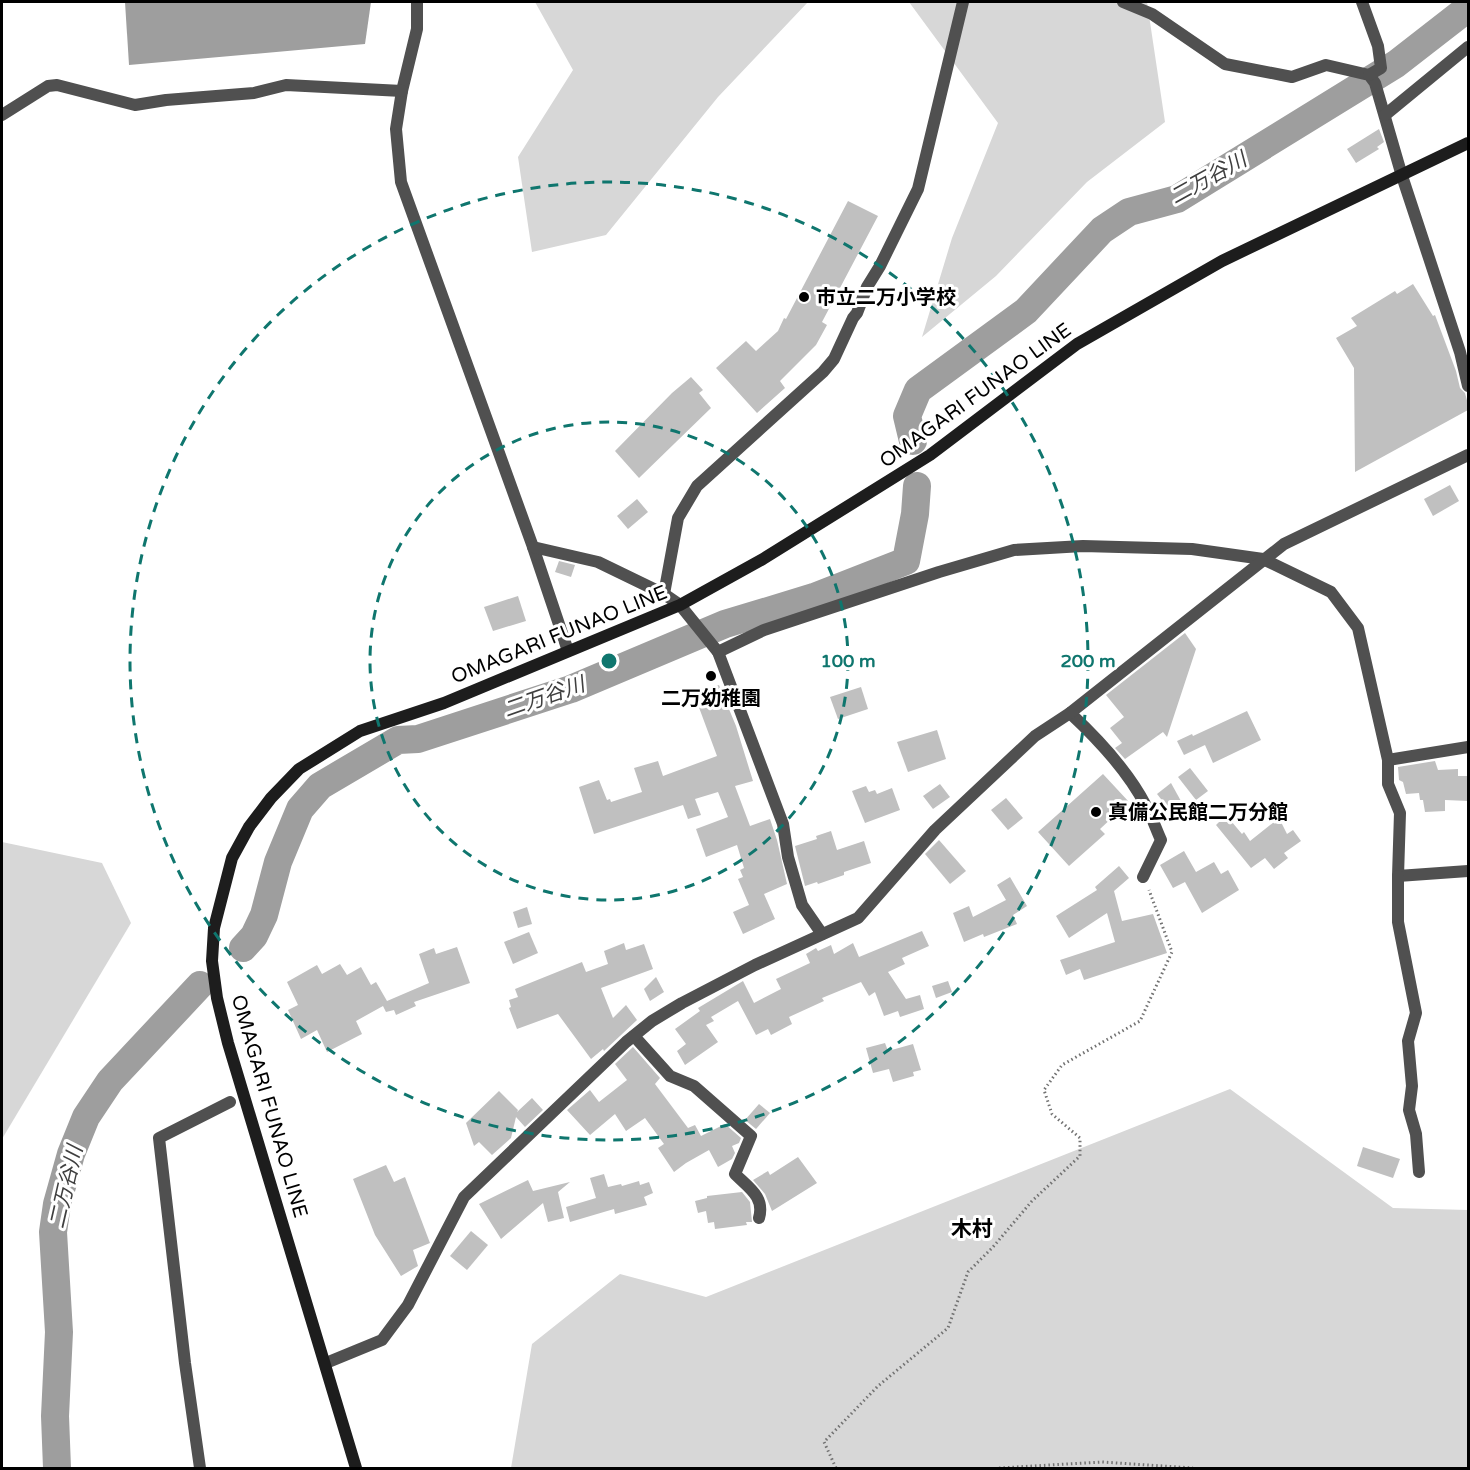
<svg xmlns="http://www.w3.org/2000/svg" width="1470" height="1470" viewBox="0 0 1470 1470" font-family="'Varela Round','Noto Sans JP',sans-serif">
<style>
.green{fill:#d7d7d7}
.water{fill:#9e9e9e}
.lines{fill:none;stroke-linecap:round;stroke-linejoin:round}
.river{stroke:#9e9e9e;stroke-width:28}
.building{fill:#c0c0c0}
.path{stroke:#727272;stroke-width:3;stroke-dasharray:1.5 3;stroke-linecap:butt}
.minor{stroke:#505050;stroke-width:12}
.secondary{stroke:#1d1d1d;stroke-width:12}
.ring{fill:none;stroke:#0f766e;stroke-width:3;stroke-dasharray:10 8}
.poi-dot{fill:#000;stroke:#fff;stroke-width:2}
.labels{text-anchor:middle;stroke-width:6;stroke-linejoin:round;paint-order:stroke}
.poi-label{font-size:20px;font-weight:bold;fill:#000;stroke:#fff;text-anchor:start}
.street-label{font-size:20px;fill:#000;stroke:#fff}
.water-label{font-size:21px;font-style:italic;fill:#3f3f3f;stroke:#fff}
.neighbourhood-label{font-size:21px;font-weight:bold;fill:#000;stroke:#fff}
.centre{fill:#0f766e;stroke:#fff;stroke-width:3}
.ring-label{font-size:18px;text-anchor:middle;font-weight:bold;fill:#0f766e;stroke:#fff;stroke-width:6;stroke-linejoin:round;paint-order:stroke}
</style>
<rect width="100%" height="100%" fill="#fff"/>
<g class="green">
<path d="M535,2H808L718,97L606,235L532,252L518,157L573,70Z"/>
<path d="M909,2H1147L1165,122L1087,182L996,276L922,337L952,238L998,123Z"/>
<path d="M2,842L102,863L131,923L2,1139Z"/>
<path d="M1230,1089L1393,1208L1468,1210V1468H511L532,1344L620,1274L706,1297Z"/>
</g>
<path class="water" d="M125,2H371L365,44L129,65Z"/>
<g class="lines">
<g class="river">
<path d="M913,441L907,416L918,390L1026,311L1102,230L1129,212L1177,199L1396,64L1468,8"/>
<path d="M243,948L254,936L264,915L278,862L300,809L320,786L398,740L418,739L571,689L725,624L814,597L906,561L915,514L917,486"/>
<path d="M57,1468L55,1416L59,1332L53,1232L57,1204L71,1154L86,1117L110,1081L200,985"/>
</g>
</g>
<g class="building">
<path d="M1379,129L1384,142L1377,147L1379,149L1356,163L1347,149Z"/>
<path d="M848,201L878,216L822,322L827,325L816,345L780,381L785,388L757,413L716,368L746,341L756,351L778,331L784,318L786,319Z"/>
<path d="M1413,284L1433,316L1435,315L1456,371L1460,388L1465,393L1468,404V410L1355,472L1354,368L1336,338L1357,326L1351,318L1395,291L1397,294Z"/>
<path d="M691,377L703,390L699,393L711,408L639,478L615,451L672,393Z"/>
<path d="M1450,485L1459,501L1433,516L1424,499Z"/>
<path d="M637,499L648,512L628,529L617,516Z"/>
<path d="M559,561L575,565L571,577L555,572Z"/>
<path d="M518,596L526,621L493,631L484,607Z"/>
<path d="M1185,633L1196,649L1167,737L1163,732L1125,759L1115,748L1122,743L1110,728L1124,717L1106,695Z"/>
<path d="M719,685L736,726L753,781L735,786L750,826L770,819L777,840L787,884L764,894L775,919L743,934L733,912L749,905L738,879L743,877L740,870L744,868L737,845L706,857L696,829L728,817L718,792L695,799L701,815L688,819L683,805L594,834L579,787L599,780L607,800L610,799L611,802L642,792L634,768L658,761L663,776L717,756L694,694Z"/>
<path d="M861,687L868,709L838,719L830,697Z"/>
<path d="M1247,711L1261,740L1213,763L1205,745L1184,755L1177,741L1192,734L1193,736Z"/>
<path d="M937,730L946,759L908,772L897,742Z"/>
<path d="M1435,761L1438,770L1458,769V776H1468V801L1445,800V811L1425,812L1423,800H1420L1419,793L1406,794L1403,782L1399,780L1398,767Z"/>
<path d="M1190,768L1208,791L1196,800L1178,777Z"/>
<path d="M1103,774L1129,802L1100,829L1105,834L1069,866L1038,832Z"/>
<path d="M1171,783L1187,812L1177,819L1157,794Z"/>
<path d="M940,784L950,797L933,809L923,796Z"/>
<path d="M866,786L869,792L875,790L877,794L892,788L900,810L865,823L852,791Z"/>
<path d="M1006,798L1023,818L1008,830L991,810Z"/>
<path d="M1226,815L1242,834L1244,832L1250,841L1279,818L1287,834L1293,830L1301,841L1284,853L1288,858L1274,869L1265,858L1251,868L1216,825Z"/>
<path d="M831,831L837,850L864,841L871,863L844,872V875L818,884L817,882L805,886L795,846L817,839L816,836Z"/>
<path d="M939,840L966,871L950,884L925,854Z"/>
<path d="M1184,851L1196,872L1214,862L1221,874L1228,870L1239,890L1202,913L1185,882L1173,888L1160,865Z"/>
<path d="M1119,866L1129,878L1114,891L1122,921L1153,914L1167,953L1084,980L1080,969L1066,975L1060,960L1115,942L1107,913L1069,938L1056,916L1097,890L1095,887Z"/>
<path d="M1010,877L1027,906L1013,915L1017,924L984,937L983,934L964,942L953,913L969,906L973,917L1006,900L997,885Z"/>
<path d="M527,907L532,924L518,928L513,912Z"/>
<path d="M922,931L929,946L902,958L905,964L888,972L906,999L920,995L924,1009L900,1017L898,1011L884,1016L875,992L869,996L861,982L822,998L824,1001L789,1017L792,1024L771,1035L768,1029L756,1035L738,1001L711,1017L714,1021L706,1025L718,1042L685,1065L677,1051L686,1044L675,1029L700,1011L698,1008L743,981L754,1003L781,989L776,979L810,963L806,954L816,948L818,951L831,945L834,954L853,943L859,957Z"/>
<path d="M529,932L538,953L513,964L504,942Z"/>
<path d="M624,943L626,950L644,944L653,969L601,988L613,1018L626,1005L637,1020L604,1051L603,1049L591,1059L558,1014L517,1029L509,1008L511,1007L509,1000L518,997L515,989L582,962L586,972L608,964L604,951Z"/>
<path d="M457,947L470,983L414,1002L416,1006L396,1015L394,1010L386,1012L383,1006L356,1021L362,1034L327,1052L317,1030L301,1039L288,1010L298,1005L287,982L317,965L322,974L340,964L347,975L361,967L371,985L376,982L387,1001L429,983L419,954L434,948L436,954Z"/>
<path d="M656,977L664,992L650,1001L644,989Z"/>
<path d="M948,981L952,992L936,998L932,986Z"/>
<path d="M885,1043L888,1051L913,1044L921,1070L913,1072L914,1076L893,1082L889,1069L873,1073L866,1048Z"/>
<path d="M633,1047L660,1078L655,1084L688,1128L695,1125L701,1136L725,1124L741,1138L739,1143L732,1146L735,1153L732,1159L718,1167L709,1150L686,1163L674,1172L658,1148L664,1144L645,1118L626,1131L615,1114L590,1135L567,1110L590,1090L599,1102L627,1080L615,1064Z"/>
<path d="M499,1091L518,1110L517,1112L532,1098L543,1110L525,1127L516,1117L511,1138L492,1155L479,1142L474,1146L466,1123Z"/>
<path d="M759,1104L770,1113L756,1129L745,1120Z"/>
<path d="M1363,1147L1400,1159L1393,1178L1357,1166Z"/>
<path d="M798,1157L817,1183L772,1211L765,1194L753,1180L768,1171L770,1175Z"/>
<path d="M386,1165L394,1182L405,1177L430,1243L413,1250L418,1266L401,1276L375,1235L353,1179Z"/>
<path d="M604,1174L608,1187L621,1184L622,1186L639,1181L640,1185L649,1182L653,1193L644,1197L647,1205L615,1214L614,1209L570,1222L566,1207L596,1198L590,1178Z"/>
<path d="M528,1180L533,1191L570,1182L558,1192L564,1218L548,1222L543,1203L501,1239L479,1204Z"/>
<path d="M742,1192L750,1202L752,1222H746L747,1225L715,1229L714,1222L708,1223L706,1211L698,1213L695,1201L707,1198V1196Z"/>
<path d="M471,1231L488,1245L467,1270L450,1256Z"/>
</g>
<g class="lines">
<g class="path">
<path d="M836,1468L824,1442L878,1386L948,1328L968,1272L993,1247L1032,1201L1080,1156V1138L1052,1114L1044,1090L1062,1065L1140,1021L1172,952L1149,890"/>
<path d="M999,1468L1102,1462L1193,1468"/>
</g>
<g class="minor">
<path d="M417,2V29L402,91L396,129L401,182L533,547L568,651"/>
<path d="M1123,2L1152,14L1225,64L1292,77L1326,65L1369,75L1375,83L1402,176L1460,352L1468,386"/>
<path d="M1362,2L1378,46L1381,68L1369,75"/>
<path d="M2,115L48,86L57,85L135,105L166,100L254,93L286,85L402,91"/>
<path d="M1385,115L1468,47"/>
<path d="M533,547L598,562L664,594L680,605L718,652L783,824L788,857L802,905L822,934"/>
<path d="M664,594L678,518L697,486L823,372L834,359L853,318L857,313L867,287L880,266L918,189L963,2"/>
<path d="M718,652L764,630L939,572L1014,550L1083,546L1192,549L1263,559L1331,592L1358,628L1388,760V784L1400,813L1398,876L1468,871"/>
<path d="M1070,713C1099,740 1128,771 1146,806C1152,817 1156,829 1161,840L1143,877"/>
<path d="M1388,760L1468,747"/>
<path d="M1398,876V922L1416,1013L1408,1041L1412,1086L1409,1110L1416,1134L1419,1172"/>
<path d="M634,1036L670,1076L694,1086L751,1136L735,1174C749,1188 765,1197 759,1218"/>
<path d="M326,1363L382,1340L408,1305L464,1197L626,1042L652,1021L682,1003L755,965L858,918L935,830L1035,736L1070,713L1284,544L1468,455"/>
<path d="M200,1468L185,1363L159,1138L230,1102"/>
</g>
<path class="secondary" d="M356,1468L228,1043L217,998L212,961L214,928L232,858L249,827L271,798L299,769L360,731L444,703L680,605L763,559L930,455L1077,344L1222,261L1468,143"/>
</g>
<g class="ring">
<circle cx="609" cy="661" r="239"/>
<circle cx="609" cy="661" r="479"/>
</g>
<g class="poi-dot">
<circle cx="804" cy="297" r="6"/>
<circle cx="711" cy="676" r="6"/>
<circle cx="1096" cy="812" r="6"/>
</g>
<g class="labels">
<g class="poi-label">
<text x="816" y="304">市立二万小学校</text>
<text x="711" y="705" text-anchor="middle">二万幼稚園</text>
<text x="1108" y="819">真備公民館二万分館</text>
</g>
<g class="street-label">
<text transform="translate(975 395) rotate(-36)" y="7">OMAGARI FUNAO LINE</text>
<text transform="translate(559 634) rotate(-22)" y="7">OMAGARI FUNAO LINE</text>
<text transform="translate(270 1106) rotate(74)" y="7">OMAGARI FUNAO LINE</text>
</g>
<g class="water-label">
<text transform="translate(1208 178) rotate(-29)" y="7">二万谷川</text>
<text transform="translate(544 697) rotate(-19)" y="7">二万谷川</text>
<text transform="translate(66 1187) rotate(-77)" y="7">二万谷川</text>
</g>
<g class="neighbourhood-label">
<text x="972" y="1236">木村</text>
</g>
</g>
<circle cx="609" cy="661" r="9" class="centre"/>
<g class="ring-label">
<text x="848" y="667">100 m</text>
<text x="1088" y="667">200 m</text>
</g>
<rect width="1470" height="1470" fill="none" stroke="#000000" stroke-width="6"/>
</svg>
